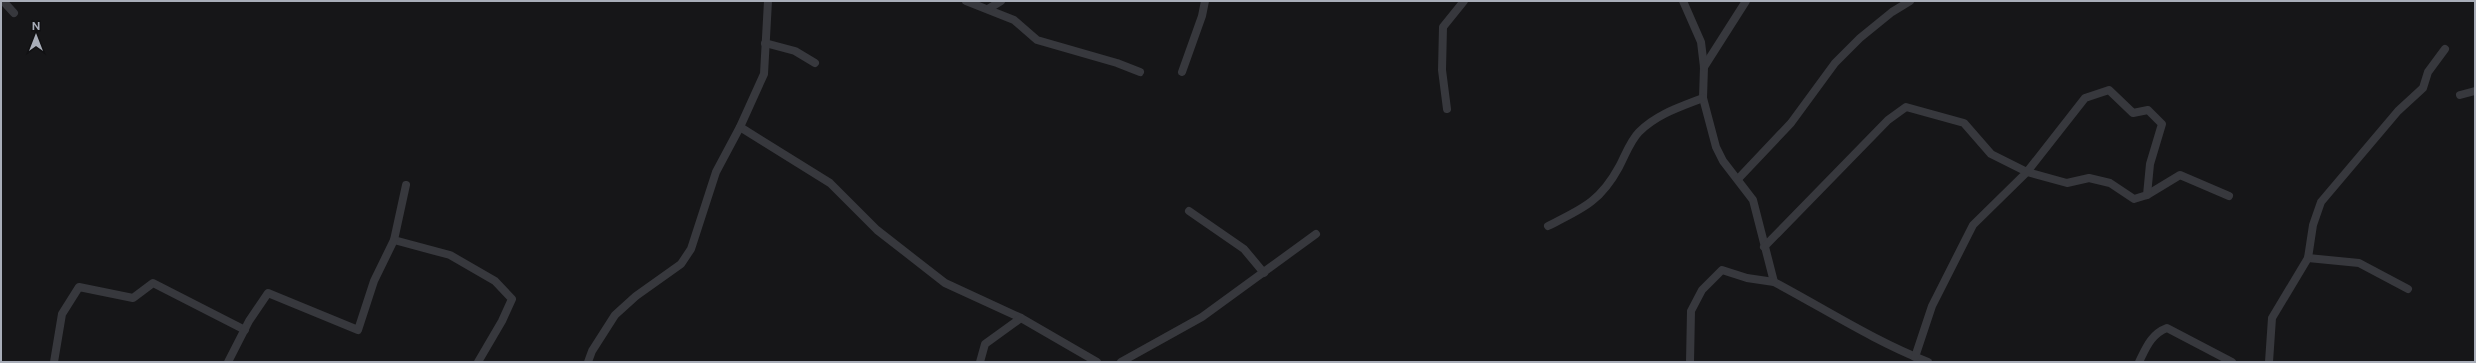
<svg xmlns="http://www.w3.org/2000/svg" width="2476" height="363" viewBox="0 0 2476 363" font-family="'Public Sans',sans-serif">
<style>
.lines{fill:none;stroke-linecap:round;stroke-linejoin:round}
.street{stroke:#37383d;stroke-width:8}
</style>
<rect width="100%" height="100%" fill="#161618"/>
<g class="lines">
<g class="street">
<path d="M3,1L14,13"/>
<path d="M966,1L1014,20L1037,40L1117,63L1140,72"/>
<path d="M1683,1L1701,42L1704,67L1703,98L1716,147L1723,161L1753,200L1774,282C1825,309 1874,341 1928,362"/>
<path d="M988,9L1001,1"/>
<path d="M765,43L795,51L815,63"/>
<path d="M1704,67L1746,1"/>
<path d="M1182,72L1202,16L1205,1"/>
<path d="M2460,95L2475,91"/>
<path d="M1447,109L1442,70L1443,27L1464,1"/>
<path d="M740,127L830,183L877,230L945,283L1021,318L1097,362"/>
<path d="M1738,179L1791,123L1835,63L1860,38L1892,12L1910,1"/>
<path d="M2147,195L2180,175L2229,196"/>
<path d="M1189,211L1244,249L1264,273"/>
<path d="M1548,226C1582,209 1600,202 1619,167C1625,156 1630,141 1639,132C1657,114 1680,107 1703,98"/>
<path d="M394,240L450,255L495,281L512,299L502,321L478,362"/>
<path d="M1764,247L1888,120L1906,107L1964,123L1991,154L2027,172L2067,183L2089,178L2110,183L2134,199L2147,195L2150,164L2162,124L2148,110L2133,113L2109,90L2085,98L2027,172L1973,225L1932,306L1915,357"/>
<path d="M2308,258L2359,263L2408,289"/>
<path d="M54,362L62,314L79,287L133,298L153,283L245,330"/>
<path d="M228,362L249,321L268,293L358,330L374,281L394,240L406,185"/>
<path d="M588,362L592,351L615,315L636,296L681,264L691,249L716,172L740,127L764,74L768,1"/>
<path d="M980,362L985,344L1021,318"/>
<path d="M1121,362L1202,317L1316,234"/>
<path d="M1690,362L1691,311L1702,290L1722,270L1747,278L1774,282"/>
<path d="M2139,362C2146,348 2151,334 2167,328L2232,362"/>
<path d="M2269,362L2272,318L2308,258L2313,225L2321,202L2398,111L2423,88L2428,72L2445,49"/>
</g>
</g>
<rect width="2476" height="363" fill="none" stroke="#a8adb8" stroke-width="4"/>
<g transform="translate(36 36)" stroke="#111113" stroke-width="3" paint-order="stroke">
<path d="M0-3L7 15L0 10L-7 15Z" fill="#a8adb8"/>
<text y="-6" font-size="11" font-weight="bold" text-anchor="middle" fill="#a8adb8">N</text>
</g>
</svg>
